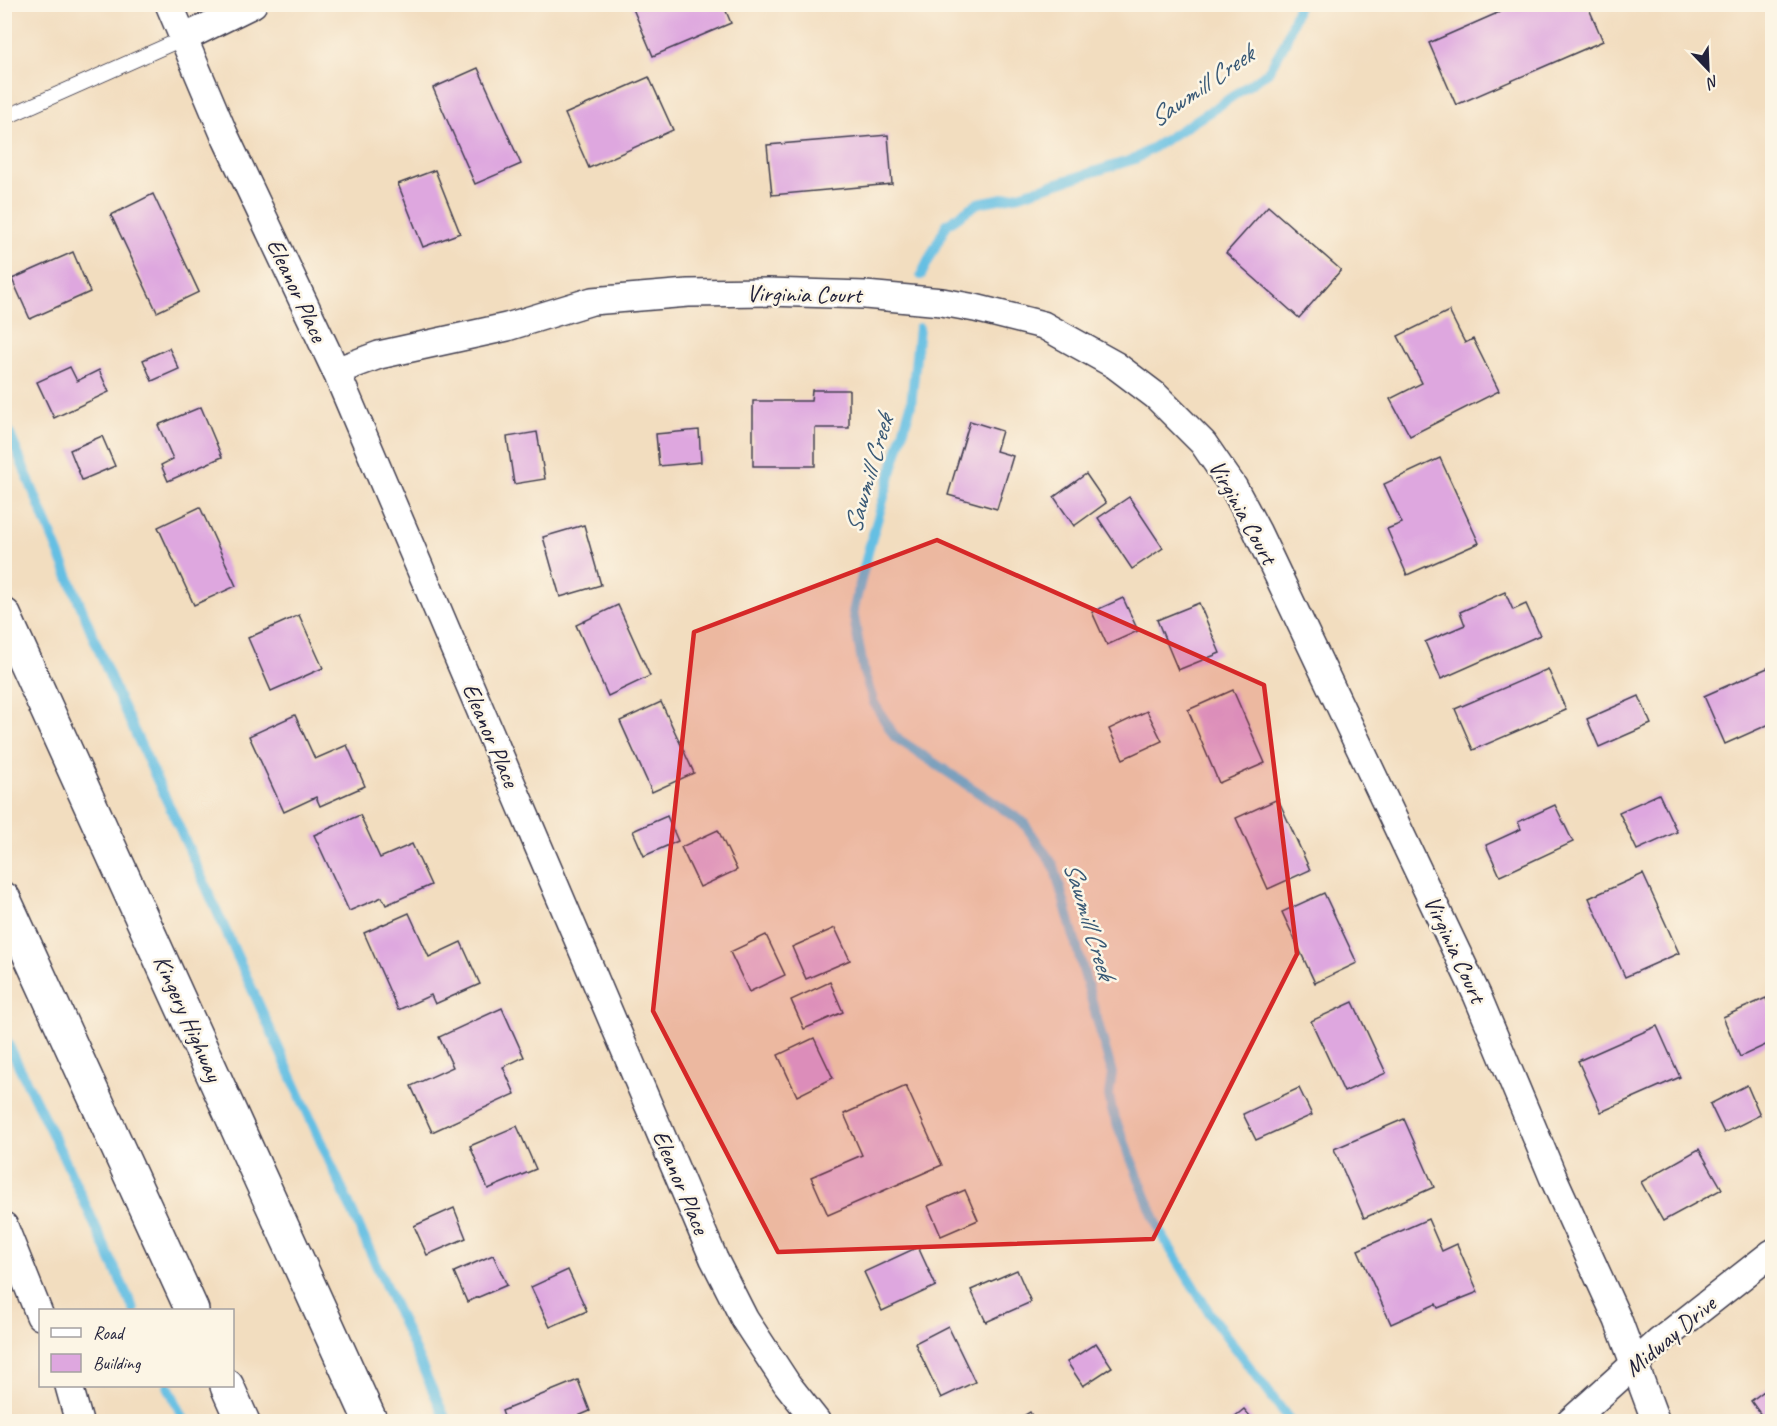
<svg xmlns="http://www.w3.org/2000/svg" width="1777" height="1426" viewBox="0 0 1777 1426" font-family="Caveat,sans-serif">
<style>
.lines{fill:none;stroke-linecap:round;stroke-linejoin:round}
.stream{stroke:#65bfe3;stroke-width:10}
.building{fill:#dea7df}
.lane-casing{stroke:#413e4f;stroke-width:16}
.street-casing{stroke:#413e4f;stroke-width:30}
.highway-casing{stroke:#413e4f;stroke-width:36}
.lane{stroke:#fff;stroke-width:14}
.street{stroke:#fff;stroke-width:27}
.highway{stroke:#fff;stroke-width:33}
.marked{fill:#d62828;fill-opacity:0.2;stroke:#d62828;stroke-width:4.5;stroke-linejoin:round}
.labels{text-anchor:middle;stroke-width:5;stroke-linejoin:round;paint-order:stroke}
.street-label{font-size:24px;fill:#22223b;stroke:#fcf5e5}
.water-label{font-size:26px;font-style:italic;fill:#395976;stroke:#fcf5e5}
</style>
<rect width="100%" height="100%" fill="#fcf5e5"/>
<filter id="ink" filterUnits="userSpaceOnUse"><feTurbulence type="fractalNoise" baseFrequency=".0167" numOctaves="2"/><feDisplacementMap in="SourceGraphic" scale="12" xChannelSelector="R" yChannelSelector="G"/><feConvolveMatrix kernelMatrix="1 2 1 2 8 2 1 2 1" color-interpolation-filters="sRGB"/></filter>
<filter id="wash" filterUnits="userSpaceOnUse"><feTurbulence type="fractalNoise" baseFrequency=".008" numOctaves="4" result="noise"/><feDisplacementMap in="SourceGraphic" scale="24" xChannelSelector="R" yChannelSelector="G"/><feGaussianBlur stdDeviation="1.35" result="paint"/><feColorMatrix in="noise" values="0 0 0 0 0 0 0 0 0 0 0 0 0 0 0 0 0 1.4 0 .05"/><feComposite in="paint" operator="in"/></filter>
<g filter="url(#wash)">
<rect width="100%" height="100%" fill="#f2ddbf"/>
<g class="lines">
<g class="stream">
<path d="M921,275L947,224L978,203L1019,195L1135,159L1220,105L1268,72L1285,43L1299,4"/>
<path d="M919,328L911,405L869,548L853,612L864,673L874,703L895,737L1023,822L1054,866L1112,1073L1109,1095L1112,1111L1160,1232L1212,1317L1291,1422"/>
<path d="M4,420L117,694L179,827L447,1422"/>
<path d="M4,1036L64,1158L134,1310"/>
<path d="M168,1386L185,1422"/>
</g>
</g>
<g id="blocks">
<g class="building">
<path d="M631,4H723L731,23L653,56Z"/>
<path d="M1518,4H1587L1603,41L1456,105L1429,43Z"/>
<path d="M478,68L521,164L475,184L433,88Z"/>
<path d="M649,77L673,130L589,168L565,114Z"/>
<path d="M888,135L892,184L772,195L767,145Z"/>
<path d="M435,170L460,233L423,247L398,184Z"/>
<path d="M153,194L199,292L157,312L111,215Z"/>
<path d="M1268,206L1341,270L1299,318L1226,253Z"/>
<path d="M73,252L90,292L30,319L12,279Z"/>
<path d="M1449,311L1465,343L1473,339L1499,391L1410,436L1390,399L1422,383L1398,336Z"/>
<path d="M169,348L179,369L152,381L143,360Z"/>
<path d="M70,367L77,381L99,370L109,392L54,418L37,382Z"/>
<path d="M812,390H849V428H815V466H753V401H811Z"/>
<path d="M201,407L222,457L168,481L161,465L173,459L158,425Z"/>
<path d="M970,421L1002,431L996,451L1013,456L997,509L948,495Z"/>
<path d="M699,430L701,462L659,466L656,434Z"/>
<path d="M537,432L545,479L514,484L507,437Z"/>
<path d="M102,436L115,466L82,480L70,450Z"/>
<path d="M1440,458L1479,543L1407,575L1387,529L1402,523L1384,484Z"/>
<path d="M1086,474L1106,503L1074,526L1054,497Z"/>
<path d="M1129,497L1163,548L1132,569L1098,518Z"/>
<path d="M200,507L236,586L194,605L158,527Z"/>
<path d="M584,525L601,585L560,597L543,537Z"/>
<path d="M1505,592L1513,610L1526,604L1540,635L1441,679L1425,642L1465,625L1460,612Z"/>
<path d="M1123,598L1138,631L1107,645L1092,612Z"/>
<path d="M1199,603L1220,653L1178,670L1157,620Z"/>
<path d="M618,605L650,676L608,696L576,625Z"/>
<path d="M299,615L323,668L271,691L248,638Z"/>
<path d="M1772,666V723L1725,744L1704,696Z"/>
<path d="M1548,669L1566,710L1473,750L1455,709Z"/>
<path d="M1233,690L1265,763L1219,783L1188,710Z"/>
<path d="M1639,696L1651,724L1599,747L1587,719Z"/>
<path d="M661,702L694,773L652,792L620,721Z"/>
<path d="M1147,711L1162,741L1123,759L1109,729Z"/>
<path d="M295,715L315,759L347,745L365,786L320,806L316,797L284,812L249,736Z"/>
<path d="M1659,794L1677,832L1637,850L1619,812Z"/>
<path d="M1278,799L1310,870L1268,889L1236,818Z"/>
<path d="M1555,805L1573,842L1500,876L1486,845L1521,829L1518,822Z"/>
<path d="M360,815L380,858L412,844L431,885L386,905L382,897L349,911L314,835Z"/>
<path d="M667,816L678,841L644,856L633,831Z"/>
<path d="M718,830L737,870L700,887L681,847Z"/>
<path d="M1643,874L1679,953L1625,977L1589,898Z"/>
<path d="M1324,893L1357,963L1315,983L1282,912Z"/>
<path d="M409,913L429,957L461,942L480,984L435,1004L431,995L398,1010L364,933Z"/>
<path d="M835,928L850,960L806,979L792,947Z"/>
<path d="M766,935L785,975L749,992L730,952Z"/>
<path d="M830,982L843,1012L804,1029L791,1000Z"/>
<path d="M1766,998L1772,1013V1042L1740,1057L1723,1017Z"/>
<path d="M1353,1002L1386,1073L1344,1092L1311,1021Z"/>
<path d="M502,1008L524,1057L503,1067L515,1094L432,1132L411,1086L453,1067L439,1037Z"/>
<path d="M1657,1026L1680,1077L1601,1112L1578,1061Z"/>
<path d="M814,1038L833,1078L797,1096L778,1055Z"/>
<path d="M1747,1085L1760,1115L1724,1133L1710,1104Z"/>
<path d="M906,1086L942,1165L828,1215L811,1177L862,1155L844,1114Z"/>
<path d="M1299,1088L1312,1115L1256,1140L1243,1114Z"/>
<path d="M1404,1119L1434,1187L1364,1218L1334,1149Z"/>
<path d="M517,1126L536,1169L488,1189L470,1146Z"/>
<path d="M1699,1149L1722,1189L1663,1221L1641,1182Z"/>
<path d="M965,1190L978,1220L941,1236L928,1206Z"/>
<path d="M454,1208L466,1238L427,1255L414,1226Z"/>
<path d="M1428,1219L1442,1251L1457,1244L1478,1292L1438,1308L1436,1304L1391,1324L1358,1250Z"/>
<path d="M918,1247L936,1286L882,1311L864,1272Z"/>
<path d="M493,1255L507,1285L467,1302L454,1272Z"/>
<path d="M568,1270L587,1311L550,1327L531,1287Z"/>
<path d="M1017,1270L1031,1302L986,1322L971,1290Z"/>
<path d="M948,1326L975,1382L941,1398L915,1343Z"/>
<path d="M1096,1343L1112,1367L1083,1386L1067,1362Z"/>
<path d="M578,1380L590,1411L564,1422H506L502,1411Z"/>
<path d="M1772,1385V1422H1766L1751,1401Z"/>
<path d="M1244,1409L1255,1422H1228Z"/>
<path d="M1030,1412L1035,1422H1013Z"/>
</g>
</g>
</g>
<g filter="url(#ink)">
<use href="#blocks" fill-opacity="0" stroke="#413e4f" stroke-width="1.5"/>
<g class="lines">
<g class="lane-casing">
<path id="lane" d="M4,118L184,38"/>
</g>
<g class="street-casing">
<g id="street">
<path d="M169,4L224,134L336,371L714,1259L745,1320L787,1384L817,1422"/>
<path d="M184,38L253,4"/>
<path d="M336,371L379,355L507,327L592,301L688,293L768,292L865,295L942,302L975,308L1043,325L1115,365L1156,396L1203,443L1234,488L1257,531L1477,995L1553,1177L1618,1320L1656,1422"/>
<path d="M4,1226L40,1316"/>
<path d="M69,1386L79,1422"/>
<path d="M1570,1422L1660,1341L1772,1253"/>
</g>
</g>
<g class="highway-casing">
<g id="highway">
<path d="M4,615L371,1422"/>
<path d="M4,899L192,1310"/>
<path d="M227,1386L243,1422"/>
</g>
</g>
<use href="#lane" class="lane"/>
<use href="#street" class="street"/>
<use href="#highway" class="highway"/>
</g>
</g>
<path class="marked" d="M937,540L1264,685L1297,954L1153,1239L778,1252L653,1011L694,632Z"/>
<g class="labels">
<g class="street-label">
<text transform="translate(297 290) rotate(65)" y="8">Eleanor Place</text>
<text transform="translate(804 294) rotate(1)" y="8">Virginia Court</text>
<text transform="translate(1243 512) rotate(61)" y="8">Virginia Court</text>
<text transform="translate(491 735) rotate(67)" y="8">Eleanor Place</text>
<text transform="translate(1455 949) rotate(65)" y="8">Virginia Court</text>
<text transform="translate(188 1018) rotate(66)" y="8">Kingery Highway</text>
<text transform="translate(681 1182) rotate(67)" y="8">Eleanor Place</text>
<text transform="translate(1670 1336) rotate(-40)" y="8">Midway Drive</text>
</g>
<g class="water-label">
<text transform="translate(1201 86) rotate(-35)" y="9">Sawmill Creek</text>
<text transform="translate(868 474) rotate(-74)" y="9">Sawmill Creek</text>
<text transform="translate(1090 920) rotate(73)" y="9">Sawmill Creek</text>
</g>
</g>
<rect width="1777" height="1426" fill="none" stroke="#fcf5e5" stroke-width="24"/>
<rect x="39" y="1309" width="195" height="78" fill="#fcf5e5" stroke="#a5a1a1" stroke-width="1.5"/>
<rect x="51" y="1328" width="30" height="9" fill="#ffffff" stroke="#a5a1a1" stroke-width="1.5"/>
<text x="93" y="1339" font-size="18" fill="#22223b">Road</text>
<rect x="51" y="1354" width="30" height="18" fill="#dea7df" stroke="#a5a1a1" stroke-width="1.5"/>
<text x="93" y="1369" font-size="18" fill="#22223b">Building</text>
<g transform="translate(1708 69) rotate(157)" stroke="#fcf5e5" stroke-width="4.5" paint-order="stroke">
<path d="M0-4.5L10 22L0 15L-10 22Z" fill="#22223b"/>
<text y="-9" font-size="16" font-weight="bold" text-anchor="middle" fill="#22223b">N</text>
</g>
</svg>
